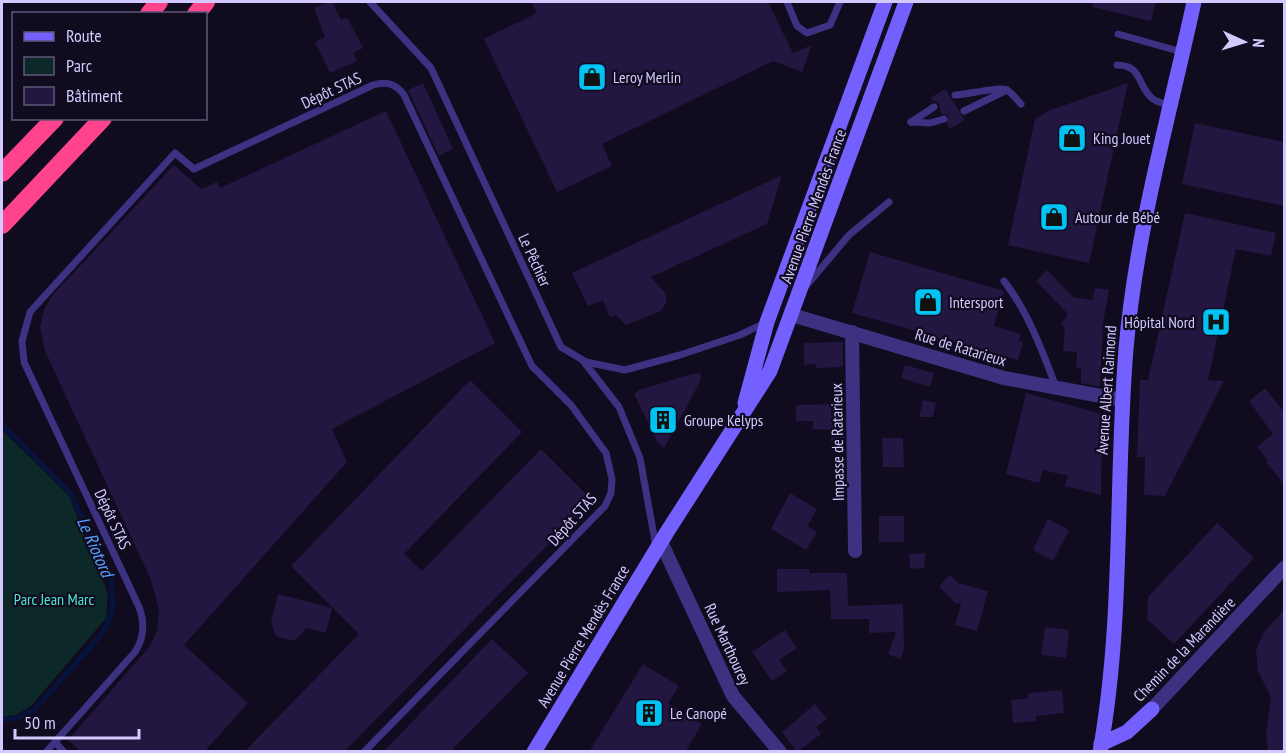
<svg xmlns="http://www.w3.org/2000/svg" width="1286" height="753" viewBox="0 0 1286 753" font-family="'PT Sans Narrow',sans-serif">
<style>
.green{fill:#0d2829}
.lines{fill:none;stroke-linecap:round;stroke-linejoin:round}
.stream{stroke:#06143d;stroke-width:5}
.building{fill:#231641}
.lane{stroke:#3d3282;stroke-width:7}
.street{stroke:#3d3282;stroke-width:14}
.secondary{stroke:#7460ff;stroke-width:15}
.highway{stroke:#ff448b;stroke-width:18}
.labels{text-anchor:middle;stroke-width:4.5;stroke-linejoin:round;paint-order:stroke}
.poi-label{font-size:16px;fill:#d4c9ff;stroke:#100b1f;text-anchor:start}
.street-label{font-size:16px;fill:#d4c9ff;stroke:#100b1f}
.park-label{font-size:16px;fill:#4de7d0;stroke:#100b1f}
.water-label{font-size:18px;font-style:italic;fill:#57a0ff;stroke:#100b1f}
</style>
<rect width="100%" height="100%" fill="#100b1f"/>
<path class="green" d="M2,430L69,496L108,594L106,618L31,706L16,715L2,717Z"/>
<g class="lines">
<path class="stream" d="M2,425L70,493L111,577L113,609L103,633L34,710L17,718L2,720"/>
</g>
<g class="building">
<path d="M327,2H332L341,20L347,17L363,48L353,53L357,61L330,73L315,42L325,37L314,8Z"/>
<path d="M531,2H768L793,53L812,45L802,72L773,61L602,144L612,166L557,192L484,39L537,13Z"/>
<path d="M1093,2H1156L1151,21L1092,7Z"/>
<path d="M423,83L453,149L439,156L408,90Z"/>
<path d="M1128,83L1089,263L1008,245L1035,119L1048,111Z"/>
<path d="M945,89L965,120L950,129L947,124L948,115L941,114L939,104L930,98Z"/>
<path d="M386,111L495,343L332,429L347,462L184,645L248,703L204,752H81L68,740L150,646L157,631L159,611L151,580L45,351L40,327L44,310L52,296L174,165L201,189L217,182L220,188Z"/>
<path d="M1195,123L1284,142V206L1182,184Z"/>
<path d="M782,175L767,224L651,277L666,294V303L661,311L626,325L616,315L610,317L603,300L588,306L572,273Z"/>
<path d="M1185,213L1276,233L1271,256L1236,249L1208,380L1224,381L1165,496L1144,495L1145,457H1137L1140,380H1148Z"/>
<path d="M870,252L1004,291L994,326L1021,334L1019,341L1023,342L1018,360L852,313Z"/>
<path d="M1047,270L1073,297L1092,300L1095,288L1109,290L1103,324L1100,387L1081,383V368H1076L1077,352L1063,351L1065,327L1061,324L1068,314L1036,281Z"/>
<path d="M843,342V367L816,368V364L804,365V343Z"/>
<path d="M905,365L934,373L930,387L901,378Z"/>
<path d="M701,373L700,382L664,448L658,443L634,394L639,390L692,374Z"/>
<path d="M470,380L522,432L404,554L422,571L541,449L592,500L344,752H244L359,634L291,566Z"/>
<path d="M1265,388L1284,412V484L1266,462L1268,460L1257,447L1273,434L1249,401Z"/>
<path d="M1026,393L1102,414L1101,495L1065,486L1068,476L1043,470L1039,483L1006,474Z"/>
<path d="M923,400L936,403L933,417H919Z"/>
<path d="M831,404V415H844V442H831V430L813,429V421H796V405Z"/>
<path d="M882,438H903L904,467H883Z"/>
<path d="M790,493L817,509L807,526L817,532L806,550L771,529Z"/>
<rect x="879" y="516" width="25" height="26"/>
<path d="M1048,519L1069,530L1053,561L1033,550Z"/>
<path d="M1217,523L1254,558L1174,644L1147,619L1148,597Z"/>
<path d="M926,553L924,568L910,569L909,554Z"/>
<path d="M777,569H809L810,573H847L848,606L903,604L904,650L900,659L888,654L896,632L869,633V619H831L830,590L777,592Z"/>
<path d="M950,575L958,583L988,591L977,631L955,625L961,604L955,603L939,586Z"/>
<path d="M278,594L332,608L326,633L307,628L294,641L276,636L271,622Z"/>
<path d="M1284,610V752H1268L1266,734L1271,697L1258,671L1256,650L1264,632Z"/>
<path d="M1045,627L1069,630L1066,658L1041,655Z"/>
<path d="M785,630L797,648L779,660L787,671L772,681L752,652Z"/>
<path d="M492,639L528,673L450,752H383Z"/>
<path d="M643,664L679,686L668,703L702,724L685,752H589Z"/>
<path d="M1062,690L1064,713L1036,716V721L1013,723L1011,700L1028,698V693Z"/>
<path d="M815,704L827,719L816,727L821,734L797,752L782,732Z"/>
</g>
<g class="lines">
<g class="lane">
<path d="M370,2L431,68L561,347L586,362L625,370L680,355L740,335L765,323"/>
<path d="M787,2L797,26L807,33L830,25L840,2"/>
<path d="M1118,34L1182,52"/>
<path d="M1117,65C1143,65 1137,87 1153,99C1157,102 1165,104 1170,106"/>
<path d="M955,95C967,95 998,86 1007,90C1012,93 1017,100 1021,104"/>
<path d="M964,111L1007,90"/>
<path d="M911,122L930,123L944,119"/>
<path d="M911,122L934,107"/>
<path d="M1004,281C1028,312 1042,350 1056,387"/>
<path d="M807,285L849,235L889,202"/>
<path d="M584,362L619,407L640,458L656,547"/>
<path d="M46,752L55,742"/>
<path d="M64,752L55,742L135,652C144,638 145,623 139,607L24,362L22,341L30,312L175,153L194,169L373,85C387,81 396,84 404,95L532,366L571,405L606,453L612,479L611,493L605,506L364,752"/>
</g>
<g class="street">
<path d="M792,315L1004,378L1122,400"/>
<path d="M852,332L855,551"/>
<path d="M661,542L733,696L780,752"/>
<path d="M1152,709L1284,568"/>
</g>
<g class="secondary">
<path d="M745,403L767,322L885,2"/>
<path d="M1101,744L1127,732L1152,709"/>
<path d="M534,752L667,532L770,371L906,2"/>
<path d="M1100,752C1124,619 1115,483 1126,349C1136,231 1169,117 1194,2"/>
</g>
<g class="highway">
<path d="M149,14L159,2"/>
<path d="M196,14L206,2"/>
<path d="M2,173L55,118"/>
<path d="M2,225L103,118"/>
</g>
</g>
<defs>
<g id="shop-square" transform="scale(1.5)"><rect x="-9" y="-9" width="18" height="18" rx="4" fill="#00c3f4" stroke="#100b1f"/><path d="M-5-2.5h2.3a2.7 3.5 0 0 1 5.4 0H5L5.5 6h-11ZM-1.5-2.5h3a1.5 2.3 0 0 0-3 0Z" fill="#111"/></g>
<g id="hospital-square" transform="scale(1.5)"><rect x="-9" y="-9" width="18" height="18" rx="4" fill="#00c3f4" stroke="#100b1f"/><path d="M-5-5h3v3.5h4V-5h3V5h-3V1.5h-4V5h-3Z" fill="#111"/></g>
<g id="building-square" transform="scale(1.5)"><rect x="-9" y="-9" width="18" height="18" rx="4" fill="#00c3f4" stroke="#100b1f"/><path d="M-4-6H4V6H1V3H-1V6H-4ZM-2.5-4.3h1.7v1.8h-1.7ZM.8-4.3h1.7v1.8H.8ZM-2.5-1h1.7V.8h-1.7ZM.8-1h1.7V.8H.8Z" fill="#111"/></g>
</defs>
<g fill-rule="evenodd">
<use href="#shop-square" x="592" y="77"/>
<use href="#shop-square" x="1072" y="138"/>
<use href="#shop-square" x="1054" y="217"/>
<use href="#shop-square" x="928" y="302"/>
<use href="#hospital-square" x="1216" y="322"/>
<use href="#building-square" x="663" y="420"/>
<use href="#building-square" x="649" y="713"/>
</g>
<g class="labels">
<g class="poi-label">
<text x="613" y="83">Leroy Merlin</text>
<text x="1093" y="144">King Jouet</text>
<text x="1075" y="223">Autour de Bébé</text>
<text x="949" y="308">Intersport</text>
<text x="1195" y="328" text-anchor="end">Hôpital Nord</text>
<text x="684" y="426">Groupe Kelyps</text>
<text x="670" y="719">Le Canopé</text>
</g>
<g class="street-label">
<text transform="translate(331 90) rotate(-25)" y="6">Dépôt STAS</text>
<text transform="translate(813 206) rotate(-70)" y="6">Avenue Pierre Mendès France</text>
<text transform="translate(535 260) rotate(65)" y="6">Le Pêchier</text>
<text transform="translate(961 347) rotate(17)" y="6">Rue de Ratarieux</text>
<text transform="translate(1106 390) rotate(-86)" y="6">Avenue Albert Raimond</text>
<text transform="translate(837 442) rotate(-91)" y="6">Impasse de Ratarieux</text>
<text transform="translate(113 519) rotate(65)" y="6">Dépôt STAS</text>
<text transform="translate(572 519) rotate(-48)" y="6">Dépôt STAS</text>
<text transform="translate(583 636) rotate(-59)" y="6">Avenue Pierre Mendès France</text>
<text transform="translate(728 644) rotate(65)" y="6">Rue Marthourey</text>
<text transform="translate(1184 649) rotate(-46)" y="6">Chemin de la Marandière</text>
</g>
<g class="park-label">
<text x="54" y="605">Parc Jean Marc</text>
</g>
<g class="water-label">
<text transform="translate(95 547) rotate(66)" y="6">Le Riotord</text>
</g>
</g>
<rect width="1286" height="753" fill="none" stroke="#d4c9ff" stroke-width="6"/>
<rect x="12" y="12" width="195" height="108" fill="#100b1f" stroke="#5e5779" stroke-width="1.5"/>
<rect x="24" y="32" width="30" height="9" fill="#7460ff" stroke="#5e5779" stroke-width="1.5"/>
<text x="66" y="42" font-size="18" fill="#d4c9ff">Route</text>
<rect x="24" y="57" width="30" height="18" fill="#0d2829" stroke="#5e5779" stroke-width="1.5"/>
<text x="66" y="72" font-size="18" fill="#d4c9ff">Parc</text>
<rect x="24" y="87" width="30" height="18" fill="#231641" stroke="#5e5779" stroke-width="1.5"/>
<text x="66" y="102" font-size="18" fill="#d4c9ff">Bâtiment</text>
<g transform="translate(1244 42) rotate(94)" stroke="#100b1f" stroke-width="4.5" paint-order="stroke">
<path d="M0-4.5L10 22L0 15L-10 22Z" fill="#d4c9ff"/>
<text y="-9" font-size="16" font-weight="bold" text-anchor="middle" fill="#d4c9ff">N</text>
</g>
<path d="M15 729v9h124v-9" fill="none" stroke="#d4c9ff" stroke-width="3"/>
<text x="24" y="729" font-size="18" fill="#d4c9ff" stroke="#100b1f" stroke-width="4.5" paint-order="stroke">50 m</text>
</svg>
